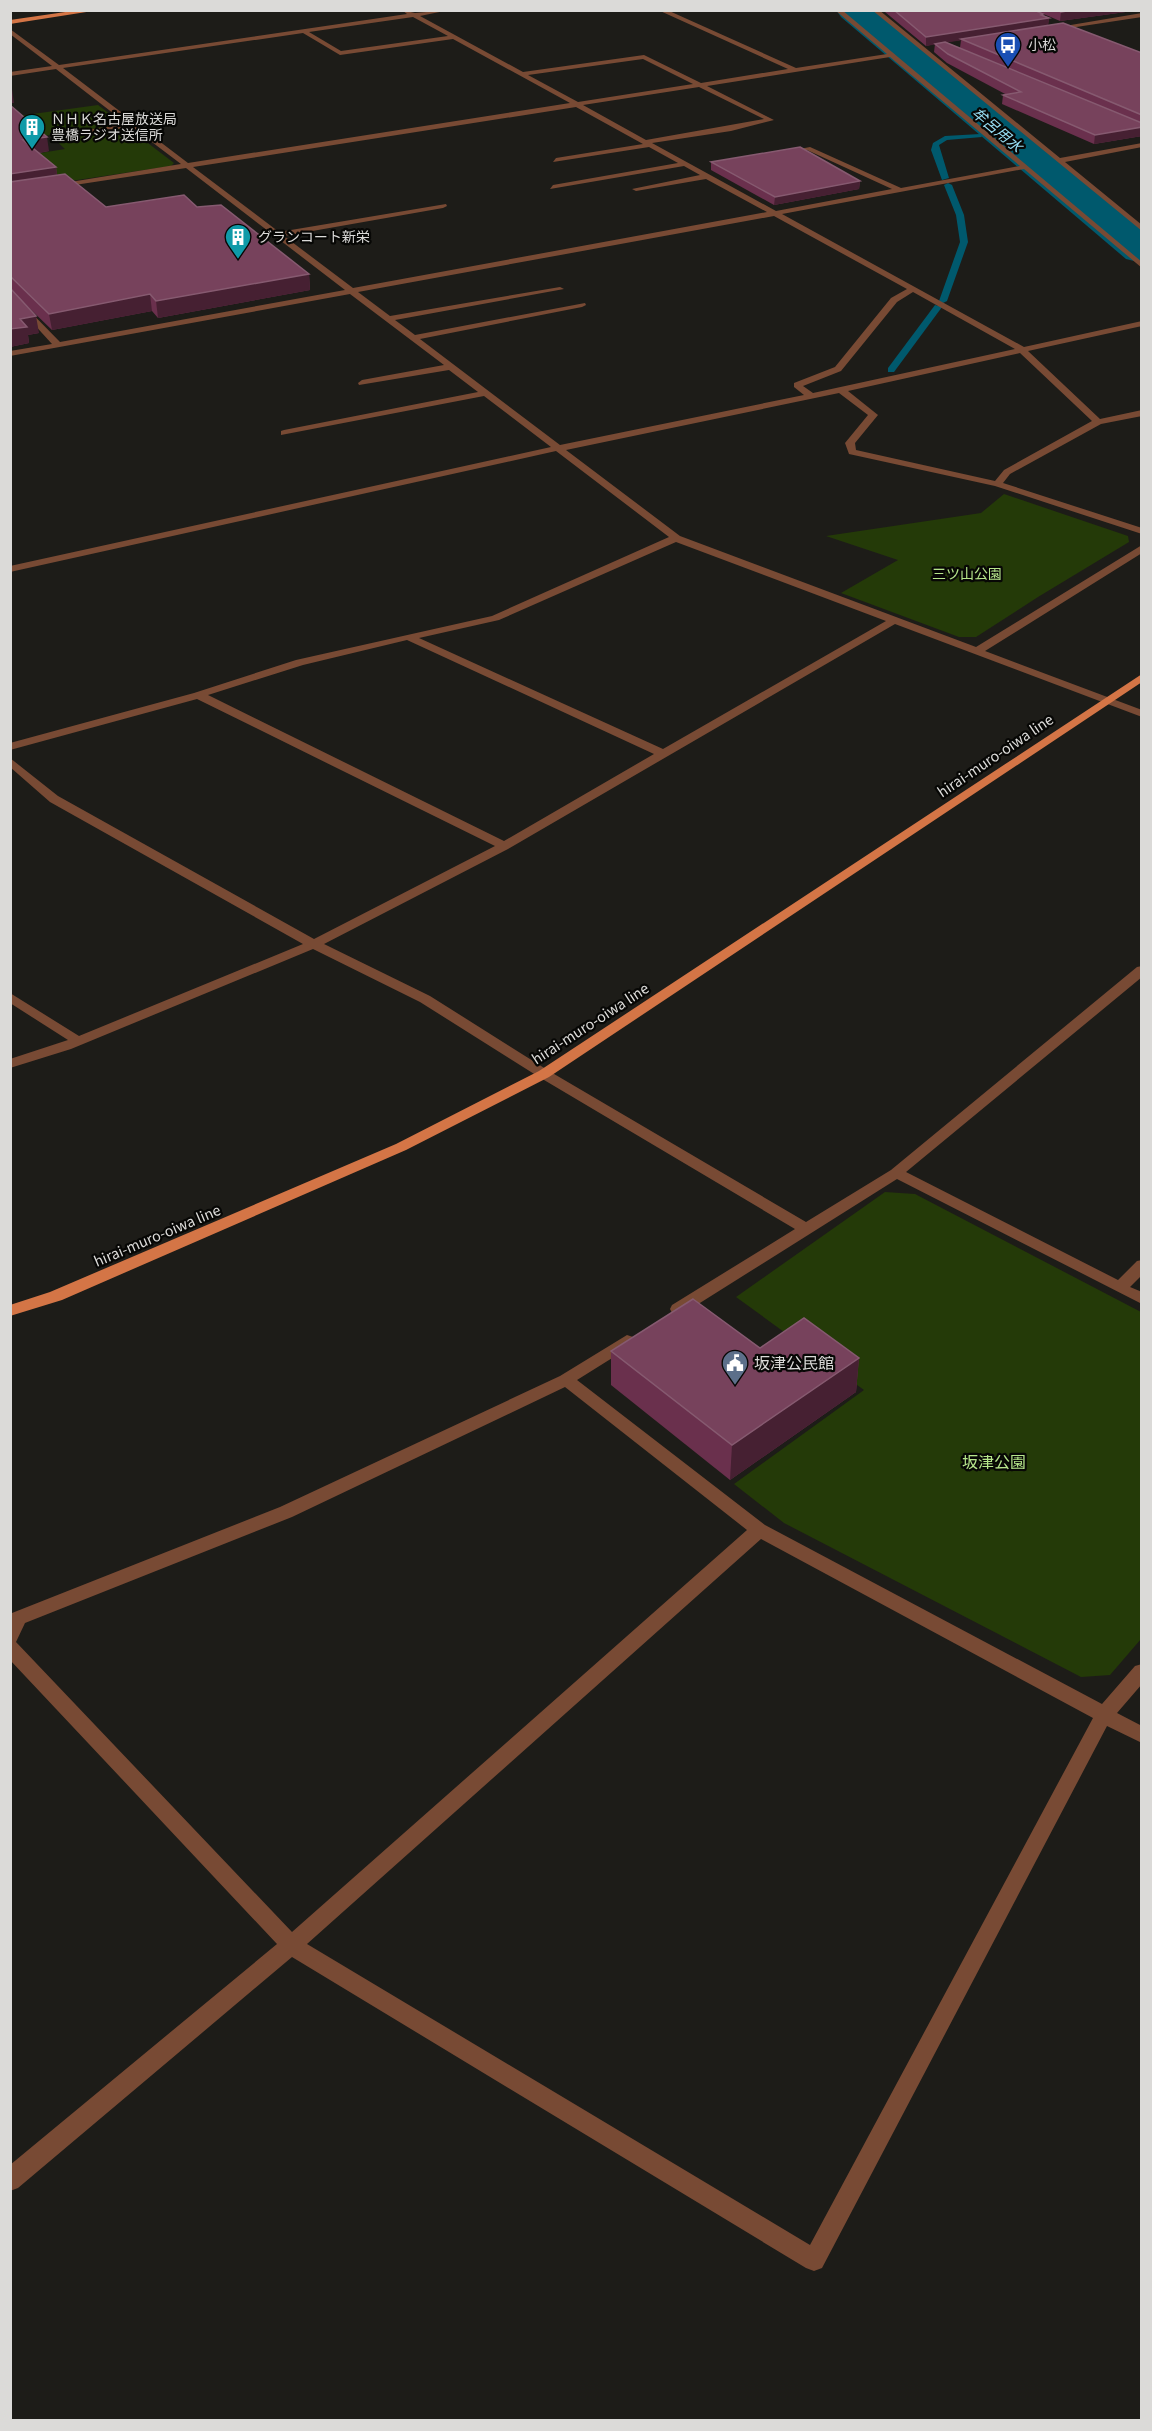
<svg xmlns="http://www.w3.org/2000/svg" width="1152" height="2431" viewBox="0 0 1152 2431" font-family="'Source Sans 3','Noto Sans JP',sans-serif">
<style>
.green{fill:#243a08}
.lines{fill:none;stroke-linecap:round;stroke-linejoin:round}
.stream{fill:#00596d;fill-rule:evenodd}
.river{fill:#00596d;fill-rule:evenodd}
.minor{fill:#784a34;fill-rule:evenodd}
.major{fill:#d47546;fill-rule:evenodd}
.wall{fill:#6a304d;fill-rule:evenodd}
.shaded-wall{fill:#462032}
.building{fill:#77425c;stroke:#865a70;stroke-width:1.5}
.labels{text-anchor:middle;stroke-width:4.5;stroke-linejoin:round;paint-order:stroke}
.far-poi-label{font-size:14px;fill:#dbdad8;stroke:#070705;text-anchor:start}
.far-park-label{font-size:14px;fill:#b6e58b;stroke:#070705}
.far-water-label{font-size:15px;font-style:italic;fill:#97def4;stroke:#070705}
.street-label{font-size:16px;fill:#dbdad8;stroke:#070705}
.poi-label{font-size:16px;fill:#dbdad8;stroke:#070705;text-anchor:start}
.park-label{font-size:16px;fill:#b6e58b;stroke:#070705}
</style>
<rect width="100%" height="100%" fill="#1d1c18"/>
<g class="green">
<path d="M98,105L174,163L171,166L64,182L41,159L11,164L10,145L22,156L65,149L50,135L11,141V117Z"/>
<path d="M1004,494L1128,536L1129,542L1038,597L976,637H959L841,593L898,560L826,536L981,513Z"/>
<path d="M885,1192L915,1194L1141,1312V1639L1110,1675L1081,1677L784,1523L734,1484L864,1390L736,1297Z"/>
</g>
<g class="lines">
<g class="stream">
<path d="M980,134L982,137L947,140L939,145L949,178L942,180L931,150L933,143L945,136Z"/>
<path d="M948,183L952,185L964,215L968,242L947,301L943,303L939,301L960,242L956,215L944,185Z"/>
<path d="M935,305L942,307L894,372H888V368Z"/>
</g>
<path class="river" d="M836,10H875L1142,227V263L1126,259L841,17Z"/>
<g class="minor">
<path d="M402,10L415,13L449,10L420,16L523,72L644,55L701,83L788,69L658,10H667L796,68L887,54L835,10H842L1142,262V268L1024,169L782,214L1024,347L1142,321V326L1028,351L1100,419L1142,410V416L1101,424L1010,474L1003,483L1142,528V534L995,486L849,454L845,443L868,415L839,393L566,450L680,536L976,647L1142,545V553L985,651L1142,710V717L895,624L508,849L324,944L430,996L549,1071L806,1222L891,1170L1137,967L1142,966V977L906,1172L1118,1280L1137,1261L1142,1260V1275L1130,1287L1142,1292V1304L897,1179L684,1313H672L670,1309L672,1305L795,1229L539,1077L420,1002L313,949L71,1049L10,1068V1059L68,1040L10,1003V993L79,1036L303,944L50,802L10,767V758L58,796L314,939L495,846L197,699L10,750V743L194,693L296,660L492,616L669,537L556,451L10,572V566L551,447L484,396L281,435V431L284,430L478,392L449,370L359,385L358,383L362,380L444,365L350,294L10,356V351L52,344L10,298V291L60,342L345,290L186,168L55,188L58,184L181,164L132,127L57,137L59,134L127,124L56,69L10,76V72L52,66L10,34V29L59,65L407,14ZM413,17L448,36L341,51L309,32ZM303,33L340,55L453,39L570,103L188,163L63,68ZM890,57L1020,166L901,188L810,147L779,153L783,155L807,150L892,189L776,211L652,143L731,131L774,120L707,86ZM643,59L693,84L578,102L528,75ZM699,87L764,119L646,140L583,105ZM576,107L643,144L556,158L553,162L649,147L678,163L553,185L550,189L684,166L700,175L632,189L636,191L706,179L767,212L353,288L284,236L443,208L447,206L446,204L279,232L193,167ZM774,216L907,289L891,298L835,367L794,383V387L804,395L560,445L420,339L582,307L586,305L585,303L415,335L395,320L564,289L560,287L390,316L358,292ZM913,292L1015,349L813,393L803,386L841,371L897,302ZM1020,353L1092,421L1004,470L995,481L856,450L855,443L878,415L848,391ZM676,542L886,621L663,749L419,638L499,620ZM407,640L654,754L504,841L208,695L303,665Z"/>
<path d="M872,10H879L1060,158L1142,143V147L1065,162L1142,225V231Z"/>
<path d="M1142,13V17L1050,31L1047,29Z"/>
<path d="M627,1335L633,1337L635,1341L633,1345L577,1380L765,1525L1102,1704L1135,1666L1142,1664V1684L1117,1713L1142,1726V1743L1107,1726L822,2268L814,2271L806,2268L292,1957L18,2188L10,2191V2165L277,1944L10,1660L12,1613L280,1507L560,1376ZM565,1387L747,1530L292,1932L16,1642L25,1623L292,1517ZM761,1539L1093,1718L810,2245L307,1944Z"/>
</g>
<g class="major">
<path d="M79,10H99L10,24V20Z"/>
<path d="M1142,674V682L549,1077L406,1150L62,1300L10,1316V1305L50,1292L396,1144L539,1071Z"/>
</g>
</g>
<g class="wall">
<path d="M885,10H1034L1049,18L1048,25L1142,53V136L1094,144L1002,104L1003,95H1007L947,63L934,52L935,44L926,46L885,12ZM961,40L960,48L946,42Z"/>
<path d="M1034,10H1140L1060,21Z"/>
<path d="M10,105L49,151L39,153L56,167L57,175L106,207H197L309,274L310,290L158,318L152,311L52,330L21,300L39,333L28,335L29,343L10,347Z"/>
<path d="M711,162L860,181L859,189L774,205L711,170Z"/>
<path d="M760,1348L859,1358L856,1392L730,1480L611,1385V1351Z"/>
</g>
<g class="shaded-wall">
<path d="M1073,10H1140L1060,21L1061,12Z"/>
<path d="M1043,14V19L1049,18L1048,26L926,46V37Z"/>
<path d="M10,89H12L14,103H10Z"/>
<path d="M1142,127V136L1094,144L1095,135Z"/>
<path d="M47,137L49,151L25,155L23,140Z"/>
<path d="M56,167L58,182L10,190V174Z"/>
<path d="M860,181L859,189L774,205L775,197Z"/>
<path d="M309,274L310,290L158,318L156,301Z"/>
<path d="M150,294L152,311L52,330L49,314Z"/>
<path d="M36,316L39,333L28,335L29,343L10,347V329L20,319Z"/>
<path d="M859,1358L856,1392L730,1480L732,1445Z"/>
</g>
<g class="building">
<path d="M894,10H1034L1043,14L1041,15L1049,18L926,37Z"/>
<path d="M1057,10H1073L1061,12Z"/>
<path d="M1063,23L1142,53V115L961,39Z"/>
<path d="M945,42L1142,123V127L1095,135L1003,95L1021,92L948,54L935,44Z"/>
<path d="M10,105L47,137L23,140L56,167L10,174Z"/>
<path d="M800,147L860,181L775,197L711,162Z"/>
<path d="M65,174L106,207L184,195L197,207L221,205L309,274L156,301L150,294L49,314L10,276V182Z"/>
<path d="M10,288L36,316L20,319L27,327L10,329Z"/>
<path d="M693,1299L760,1348L804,1318L859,1358L732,1445L611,1351Z"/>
</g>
<defs>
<g id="bus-pin" transform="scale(1.35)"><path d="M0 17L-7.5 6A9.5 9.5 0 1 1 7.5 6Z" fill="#1a4fb4" stroke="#070705"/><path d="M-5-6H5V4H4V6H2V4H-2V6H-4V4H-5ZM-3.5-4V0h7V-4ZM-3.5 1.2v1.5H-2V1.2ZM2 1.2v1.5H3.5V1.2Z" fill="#fff"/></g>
<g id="building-pin" transform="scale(1.35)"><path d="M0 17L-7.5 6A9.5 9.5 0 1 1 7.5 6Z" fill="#0f9aa8" stroke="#070705"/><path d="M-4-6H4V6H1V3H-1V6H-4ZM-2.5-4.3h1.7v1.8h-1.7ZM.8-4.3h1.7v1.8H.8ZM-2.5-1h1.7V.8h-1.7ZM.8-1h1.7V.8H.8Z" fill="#fff"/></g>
<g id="civic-pin" transform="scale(1.35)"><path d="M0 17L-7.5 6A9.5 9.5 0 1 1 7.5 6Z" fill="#5c6f8a" stroke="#070705"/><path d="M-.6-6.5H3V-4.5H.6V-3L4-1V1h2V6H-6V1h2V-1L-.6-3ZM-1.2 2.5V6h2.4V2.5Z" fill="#fff"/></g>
</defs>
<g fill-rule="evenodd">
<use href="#bus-pin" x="1008" y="45"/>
<use href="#building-pin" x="32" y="127"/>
<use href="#building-pin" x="238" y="237"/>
<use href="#civic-pin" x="735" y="1363"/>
</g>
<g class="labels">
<g class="far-poi-label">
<text x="1028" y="50">小松</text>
<text x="51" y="124">ＮＨＫ名古屋放送局<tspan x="51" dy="16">豊橋ラジオ送信所</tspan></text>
<text x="258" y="242">グランコート新栄</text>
</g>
<g class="far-park-label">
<text x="967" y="579">三ツ山公園</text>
</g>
<g class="far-water-label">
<text transform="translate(997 130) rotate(40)" y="5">牟呂用水</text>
</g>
<g class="street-label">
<text transform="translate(995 755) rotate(-34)" y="6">hirai-muro-oiwa line</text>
<text transform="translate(590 1023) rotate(-33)" y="6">hirai-muro-oiwa line</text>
<text transform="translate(157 1235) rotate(-23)" y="6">hirai-muro-oiwa line</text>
</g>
<g class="poi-label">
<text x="754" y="1369">坂津公民館</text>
</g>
<g class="park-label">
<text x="994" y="1468">坂津公園</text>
</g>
</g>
<rect width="1152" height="2431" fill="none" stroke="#dbdad8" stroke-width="24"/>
</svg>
